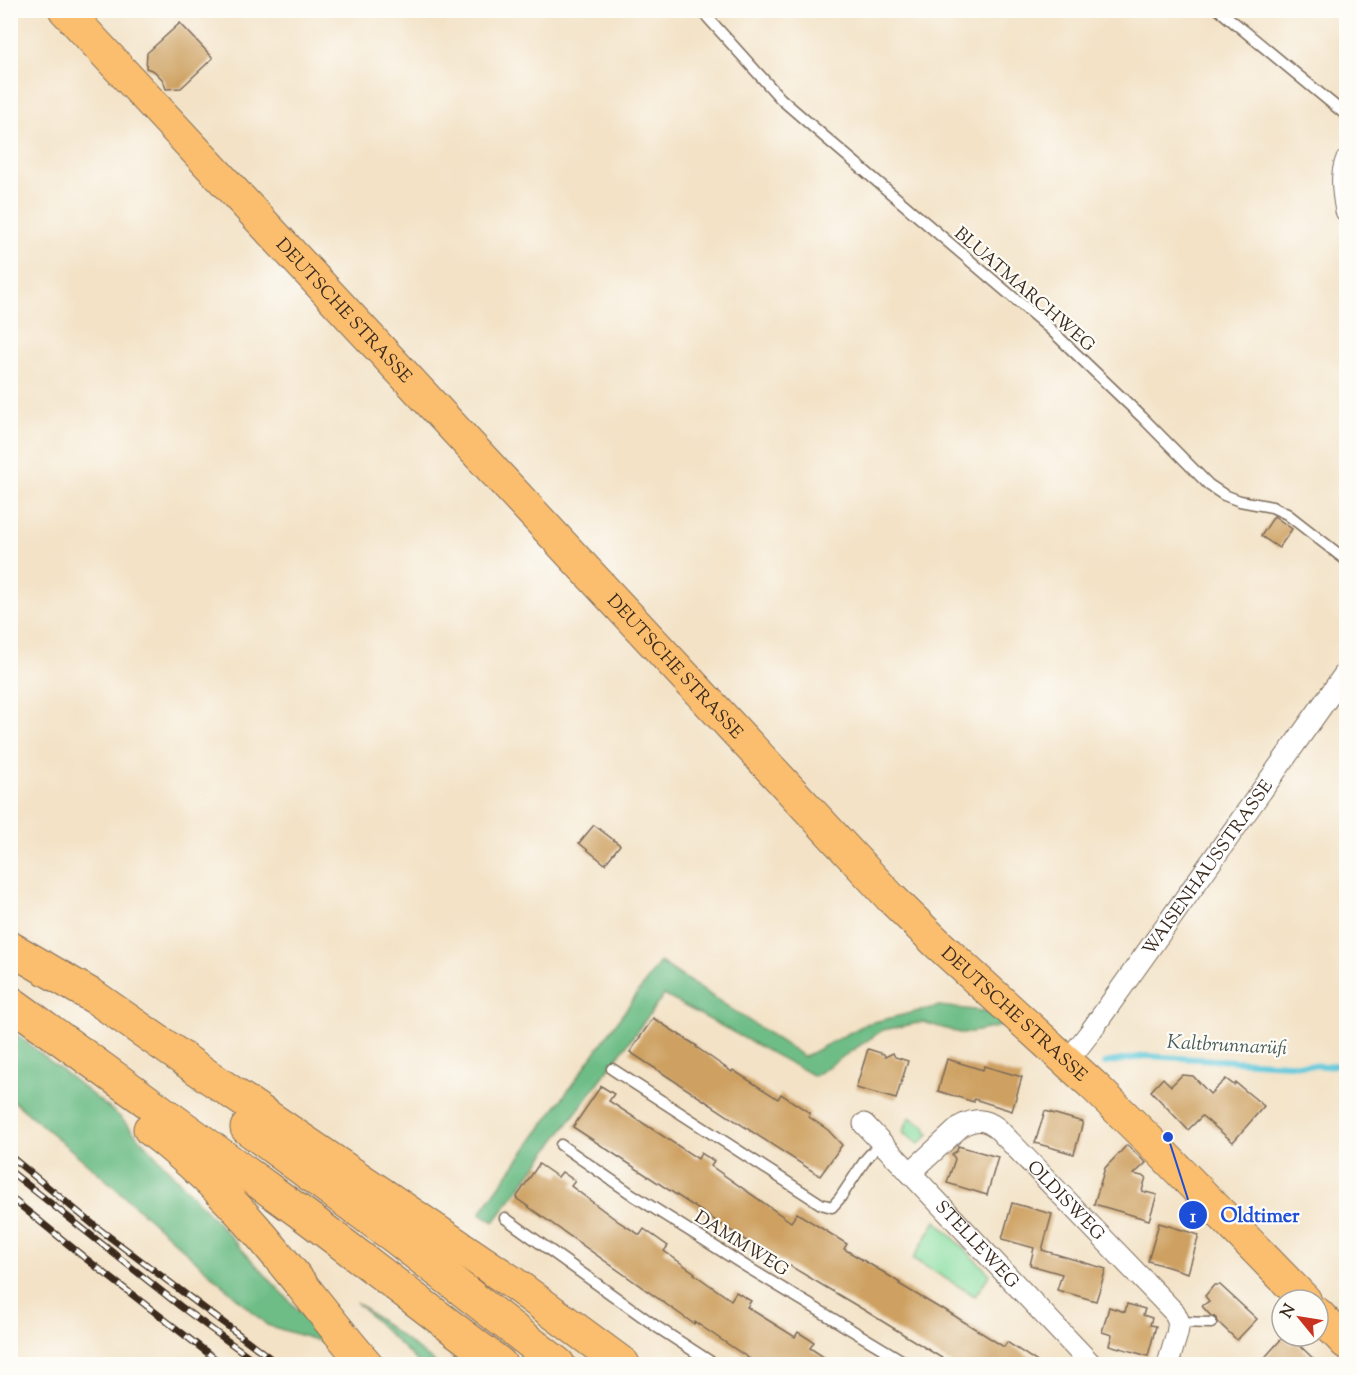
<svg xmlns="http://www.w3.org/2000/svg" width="1357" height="1375" viewBox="0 0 1357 1375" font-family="'Sorts Mill Goudy',serif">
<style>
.green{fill:#89dea1;stroke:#628460;stroke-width:1.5}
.forest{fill:#6ebd87;stroke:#547452;stroke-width:1.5}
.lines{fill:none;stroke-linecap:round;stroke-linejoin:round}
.stream{stroke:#5ec7da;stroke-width:6}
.building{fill:#cea162}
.service-casing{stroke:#7b6a59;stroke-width:13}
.minor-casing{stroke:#7b6a59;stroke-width:23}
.primary-casing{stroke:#7b6a59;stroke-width:34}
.motorway-casing{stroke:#7b6a59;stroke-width:35}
.service{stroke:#fff;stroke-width:10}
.minor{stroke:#fff;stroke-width:21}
.primary{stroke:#fbbe6e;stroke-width:32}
.motorway{stroke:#fbbe6e;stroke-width:33}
.rail-casing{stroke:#3b2a1e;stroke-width:7}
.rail{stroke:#fdfcf7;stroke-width:4.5;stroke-dasharray:14;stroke-linecap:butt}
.labels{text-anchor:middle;stroke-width:4.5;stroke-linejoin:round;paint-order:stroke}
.street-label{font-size:18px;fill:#3b2a1e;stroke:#fdfcf7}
.water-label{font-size:20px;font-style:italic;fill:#465956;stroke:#fdfcf7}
.leader{fill:none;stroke:#1d4ed8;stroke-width:2}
.callout-dot{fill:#1d4ed8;stroke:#fdfcf7;stroke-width:2}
.mark-label{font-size:18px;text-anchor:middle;font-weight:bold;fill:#fff}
.callout-label{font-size:20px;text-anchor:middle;font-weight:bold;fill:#1d4ed8;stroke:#fdfcf7;stroke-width:4.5;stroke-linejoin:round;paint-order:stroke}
</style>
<rect width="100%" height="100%" fill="#fdfcf7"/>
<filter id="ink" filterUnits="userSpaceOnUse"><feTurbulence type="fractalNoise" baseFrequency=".0167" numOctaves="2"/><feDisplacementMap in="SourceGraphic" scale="12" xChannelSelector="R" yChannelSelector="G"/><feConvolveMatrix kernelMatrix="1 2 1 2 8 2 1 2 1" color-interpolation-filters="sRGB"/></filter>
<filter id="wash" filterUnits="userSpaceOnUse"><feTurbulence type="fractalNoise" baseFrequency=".008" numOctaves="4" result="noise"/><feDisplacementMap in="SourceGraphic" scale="24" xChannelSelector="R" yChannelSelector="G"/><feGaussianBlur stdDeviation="1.35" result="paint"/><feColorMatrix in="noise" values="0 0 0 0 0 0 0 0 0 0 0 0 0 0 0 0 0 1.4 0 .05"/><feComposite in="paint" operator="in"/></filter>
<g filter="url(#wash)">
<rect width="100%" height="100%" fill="#f3e2c6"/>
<g class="green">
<path d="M909,1117L927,1127L925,1131L929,1134L919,1144L903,1133Z"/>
<path d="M936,1221L990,1274L975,1296L913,1259Z"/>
</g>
<g class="forest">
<path d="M660,962L804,1057L866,1024L939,1006L1000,1013L1011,1024L963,1034L923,1022L883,1030L814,1076L664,995L494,1222L480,1213Z"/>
<path d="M10,1029L120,1117L329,1344L267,1325L102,1176L11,1099Z"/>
<path d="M356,1302L437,1364H420Z"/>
</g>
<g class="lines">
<path class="stream" d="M1105,1063L1145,1056L1324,1066L1346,1064"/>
</g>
<g id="blocks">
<g class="building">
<path d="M180,23L213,58L181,88L166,89L163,80L154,71L146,68L147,53Z"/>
<path d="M1274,516L1292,529L1279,548L1261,536Z"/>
<path d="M594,825L620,845L605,864L579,843Z"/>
<path d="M653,1018L697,1046L696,1047L732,1072L733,1070L778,1099L781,1094L810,1113L809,1117L828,1130L842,1145L820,1176L630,1052Z"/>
<path d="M868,1049L884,1054L885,1057L893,1053L895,1057L908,1061L896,1099L856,1088Z"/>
<path d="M947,1059L983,1070L984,1066L1022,1077L1012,1111L974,1099V1102L938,1091Z"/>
<path d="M1182,1075L1193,1076L1210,1094L1226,1079L1234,1085L1236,1083L1264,1106L1233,1142L1202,1116L1188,1130L1151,1091L1163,1078L1171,1086Z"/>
<path d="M601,1086L614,1094L609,1101L698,1159L701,1153L714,1161L711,1166L791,1222L797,1213L847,1244L844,1249L883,1272L900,1283L899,1284L941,1309L942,1308L1004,1347L1007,1342L1042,1365H953L864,1310L755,1245L754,1246L573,1127Z"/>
<path d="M1045,1111L1083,1122L1074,1154L1035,1143Z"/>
<path d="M1127,1145L1146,1163L1134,1174L1146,1177L1142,1191L1157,1195L1149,1220L1094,1204L1105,1168Z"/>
<path d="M958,1146L998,1157L987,1195L947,1183L955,1159L952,1154L957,1151Z"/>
<path d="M539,1164L558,1177L562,1172L575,1181L571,1186L619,1222L640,1235L644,1229L668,1246L664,1251L695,1273L694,1274L731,1300L736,1292L751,1301L747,1307L795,1337L798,1332L814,1342L810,1348L836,1365H759L695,1322L694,1324L516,1198Z"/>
<path d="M1012,1203L1052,1214L1042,1250L1106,1269L1096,1301L1057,1290L1062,1274L1030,1265L1034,1248L1002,1239Z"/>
<path d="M1159,1223L1199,1235L1188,1273L1148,1261Z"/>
<path d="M1214,1285H1220L1257,1319L1237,1340L1218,1322L1215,1317L1211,1316L1202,1306L1209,1301L1205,1296Z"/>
<path d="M1127,1304L1145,1309L1143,1315L1152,1318L1150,1325L1156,1326L1148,1356L1109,1345L1112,1335L1102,1332L1109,1307L1125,1312Z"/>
<path d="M1284,1336L1292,1344L1295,1341L1320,1365H1258Z"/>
</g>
</g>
</g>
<g filter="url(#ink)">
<use href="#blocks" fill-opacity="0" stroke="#7b6a59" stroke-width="1.5"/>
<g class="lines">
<g class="service-casing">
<g id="service">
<path d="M701,10L781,99L819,132L1049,328L1142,417L1209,485L1224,495L1240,501L1272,507L1287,514L1346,560"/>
<path d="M1219,10L1346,115"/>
<path d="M612,1069L821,1204L832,1207L840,1198L866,1159L881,1142"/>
<path d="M561,1145L633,1195L747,1267L908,1364"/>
<path d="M505,1218L657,1327L714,1364"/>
<path d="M1179,1322L1211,1323"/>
</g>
</g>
<g class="minor-casing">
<g id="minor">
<path d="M1346,161C1340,176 1343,195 1346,211"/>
<path id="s1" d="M1067,1062L1088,1035L1346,672"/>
<path id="s2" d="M864,1124L1091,1364"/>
<path id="s3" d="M910,1173L961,1126C975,1119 984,1118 997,1128L1175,1313L1179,1322L1177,1334L1168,1364"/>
</g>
</g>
<g class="primary-casing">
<g id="primary">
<path id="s4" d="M65,10L890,897L938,944L1095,1087L1161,1152L1305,1300"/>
<path d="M1318,1314L1346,1343"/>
</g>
</g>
<g class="motorway-casing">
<g id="motorway">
<path d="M10,948L96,998L212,1079L513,1283L623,1364"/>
<path d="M10,1002L311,1220L500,1364"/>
<path d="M247,1128L396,1238L558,1364"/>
<path d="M150,1129C189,1159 227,1196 259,1233C296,1276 329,1322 366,1364"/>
</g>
</g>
<use href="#service" class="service"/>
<use href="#minor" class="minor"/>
<use href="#primary" class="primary"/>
<use href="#motorway" class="motorway"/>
<g class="rail-casing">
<g id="rail">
<path d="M10,1156L95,1226L278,1364"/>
<path d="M10,1171L180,1306L259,1364"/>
<path d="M10,1197L85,1258L222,1364"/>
</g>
</g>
<use href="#rail" class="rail"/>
</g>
</g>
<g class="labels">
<g class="street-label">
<text transform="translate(1025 289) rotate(41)" y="6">BLUATMARCHWEG</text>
<text dy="6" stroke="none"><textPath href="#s4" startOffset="410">DEUTSCHE STRASSE</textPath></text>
<text dy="6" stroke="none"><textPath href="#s4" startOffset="896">DEUTSCHE STRASSE</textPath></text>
<text dy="6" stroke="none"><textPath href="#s1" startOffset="240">WAISENHAUSSTRASSE</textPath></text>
<text dy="6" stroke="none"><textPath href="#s4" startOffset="1382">DEUTSCHE STRASSE</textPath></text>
<text dy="6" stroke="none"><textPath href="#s3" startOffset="208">OLDISWEG</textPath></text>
<text transform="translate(742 1243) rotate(32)" y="6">DAMMWEG</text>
<text dy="6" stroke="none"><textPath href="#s2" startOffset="165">STELLEWEG</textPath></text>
</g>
<g class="water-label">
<text transform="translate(1227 1044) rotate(3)" y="7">Kaltbrunnarüfi</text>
</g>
</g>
<path class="leader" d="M1168 1137L1193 1215"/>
<g class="callout-dot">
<circle cx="1168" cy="1137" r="6"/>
<circle cx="1193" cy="1215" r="15"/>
</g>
<g class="mark-label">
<text x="1193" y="1222">1</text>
</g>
<g class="callout-label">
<text x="1260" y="1222">Oldtimer</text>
</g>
<rect width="1357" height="1375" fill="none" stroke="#fdfcf7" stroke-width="36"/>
<g transform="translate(1300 1318) rotate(300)"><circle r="28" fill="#fdfcf7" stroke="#afa8a0" stroke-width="1.5"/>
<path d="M0-4.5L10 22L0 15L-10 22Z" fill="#c8321e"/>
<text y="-9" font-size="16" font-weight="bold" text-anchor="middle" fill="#3b2a1e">N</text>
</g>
</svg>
